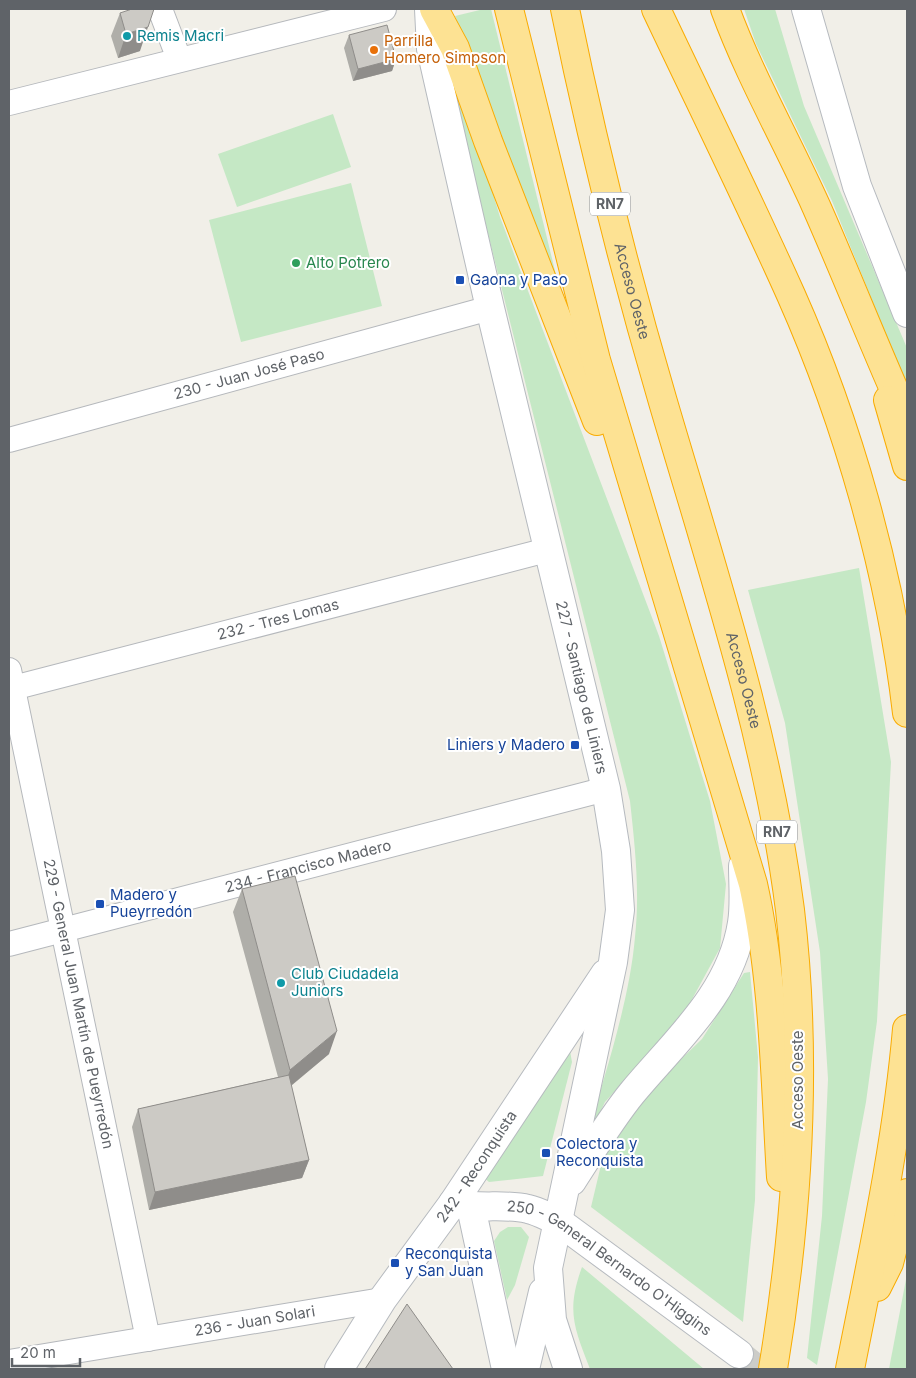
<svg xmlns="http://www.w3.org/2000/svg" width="916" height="1378" viewBox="0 0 916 1378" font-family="Inter,sans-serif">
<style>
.green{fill:#c5e8c5}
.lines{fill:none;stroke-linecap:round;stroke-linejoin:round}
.secondary-tunnel{stroke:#ccccc8;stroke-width:28;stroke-dasharray:28 14;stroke-linecap:butt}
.street-casing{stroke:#b5b8bc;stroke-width:26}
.secondary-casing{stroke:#b6babf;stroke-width:30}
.highway-casing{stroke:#f9ab00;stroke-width:30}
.street{stroke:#fff;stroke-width:24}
.secondary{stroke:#fff;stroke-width:28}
.highway{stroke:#fde293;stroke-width:28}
.wall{fill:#afaea9}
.shaded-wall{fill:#8f8d8a}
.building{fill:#cccac5;stroke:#8f8d8a}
.culture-dot{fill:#0f9aa8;stroke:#fff;stroke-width:2}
.food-dot{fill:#e8710a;stroke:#fff;stroke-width:2}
.leisure-dot{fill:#2e9e5b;stroke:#fff;stroke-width:2}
.transit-dot{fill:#1a4fb4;stroke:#fff;stroke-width:2}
.labels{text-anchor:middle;stroke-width:4;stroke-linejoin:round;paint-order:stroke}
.shield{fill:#fff;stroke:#8f9295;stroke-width:1}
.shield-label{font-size:14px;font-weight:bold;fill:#5f6368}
.culture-label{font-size:15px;fill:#0d838f;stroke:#fff;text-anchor:start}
.food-label{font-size:15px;fill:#c56008;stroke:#fff;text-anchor:start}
.leisure-label{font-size:15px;fill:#27864d;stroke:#fff;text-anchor:start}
.transit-label{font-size:15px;fill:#164399;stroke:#fff;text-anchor:start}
.street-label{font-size:15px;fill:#5f6368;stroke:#fff}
</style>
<rect width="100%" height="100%" fill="#f1efe8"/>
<g class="green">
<path d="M484,9H491L557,279L501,149L455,16Z"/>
<path d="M744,9H775L804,106L907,348V387L832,201L756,44Z"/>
<path d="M444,58H452L500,217L659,636L710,801L726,884L720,948L684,1014L605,1102L586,1141C604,1075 629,1005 635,937C640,891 635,847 630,801Z"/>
<path d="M333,114L351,167L237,207L218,154Z"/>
<path d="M351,183L382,306L241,342L209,220Z"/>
<path d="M859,568L891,762L877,1021L866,1102L817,1365L807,1358L822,1216L828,1079L820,952L785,723L748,590Z"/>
<path d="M750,972L758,1057L755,1200L743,1322L591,1207L601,1165L611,1140L644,1095L702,1039L744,973Z"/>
<path d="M570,1051L572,1062L543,1176L489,1182L482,1176Z"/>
<path d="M508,1227H521L529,1237L515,1285L507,1300L494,1241L500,1232Z"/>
<path d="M582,1267L704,1369H590C574,1327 566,1311 582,1267Z"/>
<path d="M907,1274V1369H889Z"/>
</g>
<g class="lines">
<path class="secondary-tunnel" d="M739,1354L757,1369"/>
<g class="street-casing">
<g id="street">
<path d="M160,9L179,59"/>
<path d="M9,103L384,9"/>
<path id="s1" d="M9,440L490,308"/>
<path id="s2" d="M9,670L148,1339"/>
<path id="s3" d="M9,689L547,550"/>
<path id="s4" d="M9,944L606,789"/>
<path id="s5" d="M9,1362L382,1300"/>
</g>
</g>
<g class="secondary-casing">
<g id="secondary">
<path id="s6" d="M429,9L431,49L490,308L606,789L616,851L620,910L613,962L548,1268L552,1320L568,1369"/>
<path d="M806,9L857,186L907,313"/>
<path d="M572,1181C591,1152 610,1120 632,1093C675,1041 731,994 742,923C745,905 743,884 743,866"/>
<path id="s7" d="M453,1203C480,1210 503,1203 528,1209C538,1211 548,1217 558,1221L739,1354"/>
<path d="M471,1207L506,1369"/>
<path id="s8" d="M339,1369L382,1300L453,1203L605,974"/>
<path d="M525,1369L543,1292"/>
</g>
</g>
<g class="highway-casing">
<g id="highway">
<path d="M434,9L455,48L488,141L597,421"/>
<path d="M509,9L596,360L753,884C774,979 775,1079 781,1177"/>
<path id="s9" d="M565,9C592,141 625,273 663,402C712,569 768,736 790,910C808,1063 798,1218 773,1369"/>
<path d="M656,9C701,104 748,199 791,295C848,423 891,575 907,713"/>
<path d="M725,9C750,77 786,139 816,206C847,276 875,348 907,419"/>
<path d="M888,400L907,466"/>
<path d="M877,1287L889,1263L907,1193"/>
<path d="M850,1369C872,1257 897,1144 907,1029"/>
</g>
</g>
<use href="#street" class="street"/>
<use href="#secondary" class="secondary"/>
<use href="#highway" class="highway"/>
</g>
<g class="wall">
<path d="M120,13L140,51L118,58L111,36Z"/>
<path d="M349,35L396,59L392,71L353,81L344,48Z"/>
<path d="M242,889L329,1054L291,1086L309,1160L302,1178L149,1210L132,1127L138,1109L278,1077L233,912Z"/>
</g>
<g class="shaded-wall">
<path d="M148,27L140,51L118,58L126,34Z"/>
<path d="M396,59L392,71L353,81L358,69Z"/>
<path d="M337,1031L329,1054L282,1093L290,1070Z"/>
<path d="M309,1160L302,1178L149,1210L155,1192Z"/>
</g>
<g class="building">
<path d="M132,9H154L148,27L126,34L120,13Z"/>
<path d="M387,25L396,59L358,69L349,35Z"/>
<path d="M295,876L337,1031L290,1070L242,889Z"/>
<path d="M289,1075L309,1160L155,1192L138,1109Z"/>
<path d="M407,1304L453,1369H365Z"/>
</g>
<g class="culture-dot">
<circle cx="127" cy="36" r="5"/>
<circle cx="281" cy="983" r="5"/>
</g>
<circle class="food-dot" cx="374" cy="50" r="5"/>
<circle class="leisure-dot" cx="296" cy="263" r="5"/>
<g class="transit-dot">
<rect x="455" y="275" width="10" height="10" rx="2.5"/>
<rect x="570" y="740" width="10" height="10" rx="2.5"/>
<rect x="95" y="899" width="10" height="10" rx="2.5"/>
<rect x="541" y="1148" width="10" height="10" rx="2.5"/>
<rect x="390" y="1258" width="10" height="10" rx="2.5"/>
</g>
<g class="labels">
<g class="shield">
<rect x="590" y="192.5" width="40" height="23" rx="4"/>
<rect x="757" y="820.5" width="40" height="23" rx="4"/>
</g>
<g class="shield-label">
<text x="610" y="209">RN7</text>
<text x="777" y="837">RN7</text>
</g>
<g class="culture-label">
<text x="137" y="41">Remis Macri</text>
<text x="291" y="979">Club Ciudadela<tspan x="291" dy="17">Juniors</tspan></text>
</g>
<g class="food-label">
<text x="384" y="46">Parrilla<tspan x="384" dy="17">Homero Simpson</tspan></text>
</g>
<g class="leisure-label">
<text x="306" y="268">Alto Potrero</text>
</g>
<g class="transit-label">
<text x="470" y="285">Gaona y Paso</text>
<text x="565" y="750" text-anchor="end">Liniers y Madero</text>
<text x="110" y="900">Madero y<tspan x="110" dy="17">Pueyrredón</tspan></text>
<text x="556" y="1149">Colectora y<tspan x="556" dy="17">Reconquista</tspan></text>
<text x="405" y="1259">Reconquista<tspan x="405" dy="17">y San Juan</tspan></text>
</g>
<g class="street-label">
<text dy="5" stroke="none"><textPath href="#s9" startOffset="290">Acceso Oeste</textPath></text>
<text dy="5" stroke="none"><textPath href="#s1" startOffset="249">230 - Juan José Paso</textPath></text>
<text dy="5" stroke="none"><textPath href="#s3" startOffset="278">232 - Tres Lomas</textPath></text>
<text dy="5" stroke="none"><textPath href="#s9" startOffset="695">Acceso Oeste</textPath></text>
<text dy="5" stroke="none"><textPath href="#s6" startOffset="696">227 - Santiago de Liniers</textPath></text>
<text dy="5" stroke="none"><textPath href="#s4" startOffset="309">234 - Francisco Madero</textPath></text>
<text dy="5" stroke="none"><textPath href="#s2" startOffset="341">229 - General Juan Martín de Pueyrredón</textPath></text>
<text transform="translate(798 1080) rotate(-90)" y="5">Acceso Oeste</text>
<text dy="5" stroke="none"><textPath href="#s8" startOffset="245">242 - Reconquista</textPath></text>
<text dy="5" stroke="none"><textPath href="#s7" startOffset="175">250 - General Bernardo O'Higgins</textPath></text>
<text dy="5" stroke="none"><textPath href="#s5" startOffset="249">236 - Juan Solari</textPath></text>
</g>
</g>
<rect width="916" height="1378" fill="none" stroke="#5f6368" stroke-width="20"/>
<path d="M12 1358v8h68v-8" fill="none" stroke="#5f6368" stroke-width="2.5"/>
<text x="20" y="1358" font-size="15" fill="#5f6368" stroke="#ffffff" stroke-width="4" paint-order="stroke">20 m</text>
</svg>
